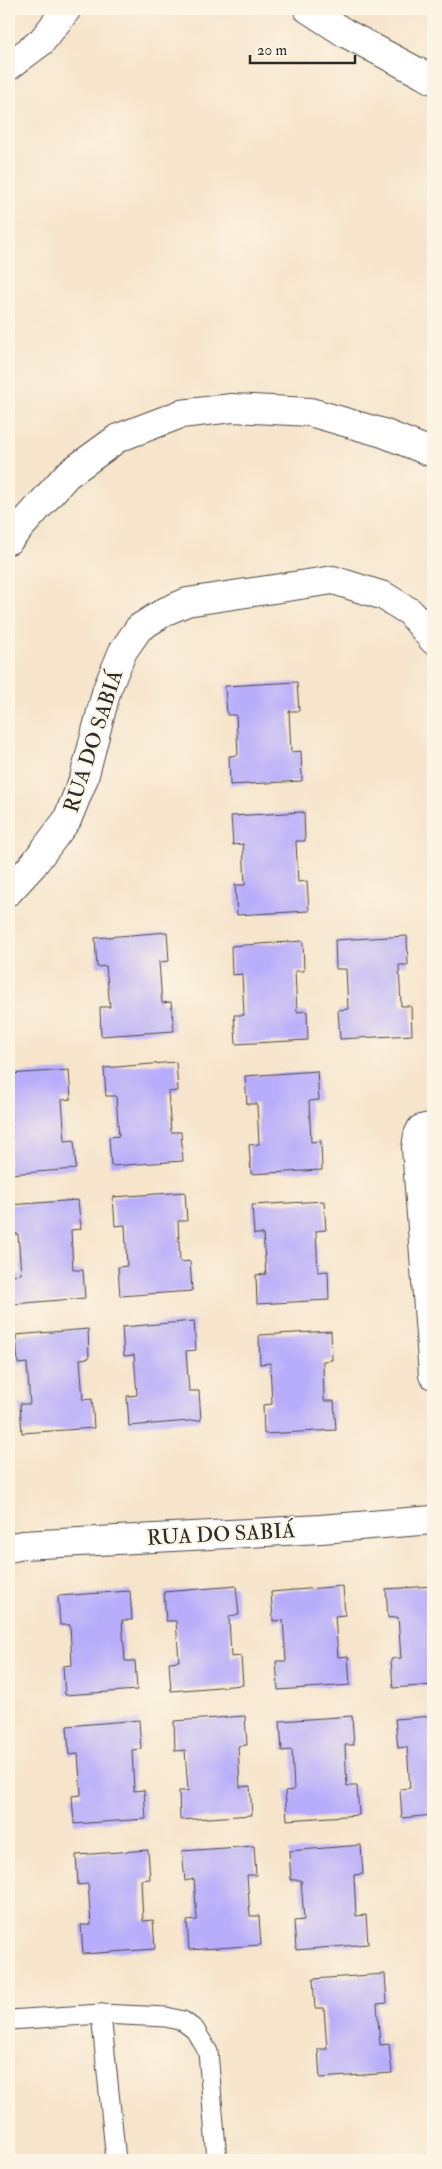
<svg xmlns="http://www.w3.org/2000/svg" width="442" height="2169" viewBox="0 0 442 2169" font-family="'IM FELL Double Pica',serif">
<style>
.building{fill:#b8adfa}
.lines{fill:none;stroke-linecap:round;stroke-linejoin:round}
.service-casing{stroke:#494743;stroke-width:21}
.minor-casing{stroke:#494743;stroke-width:30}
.service{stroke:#fff;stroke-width:19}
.minor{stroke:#fff;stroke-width:28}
.labels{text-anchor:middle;stroke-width:4;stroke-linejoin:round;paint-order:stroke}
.street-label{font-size:21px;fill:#2b2b2b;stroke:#fcf5e5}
</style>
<rect width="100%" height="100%" fill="#fcf5e5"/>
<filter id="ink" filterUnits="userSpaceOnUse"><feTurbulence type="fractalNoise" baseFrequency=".02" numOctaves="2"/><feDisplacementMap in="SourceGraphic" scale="10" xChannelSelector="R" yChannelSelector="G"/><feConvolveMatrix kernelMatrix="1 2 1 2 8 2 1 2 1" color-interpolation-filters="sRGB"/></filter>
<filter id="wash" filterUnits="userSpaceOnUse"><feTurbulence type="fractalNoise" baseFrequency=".0096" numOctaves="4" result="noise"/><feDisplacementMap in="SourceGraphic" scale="20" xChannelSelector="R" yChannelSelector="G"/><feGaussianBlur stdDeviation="1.12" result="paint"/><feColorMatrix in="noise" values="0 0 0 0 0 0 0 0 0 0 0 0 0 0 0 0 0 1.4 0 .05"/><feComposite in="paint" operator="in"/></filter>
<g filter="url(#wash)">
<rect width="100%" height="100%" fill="#f6e4cb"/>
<g id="blocks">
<g class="building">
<path d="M297,682L299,711H289L291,752L301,751L302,781L230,785L229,756L238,755L236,715H227L225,686Z"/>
<path d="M304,812L305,841H296L298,882L307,881L309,911L237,915L235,885H245L243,844L233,845L231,816Z"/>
<path d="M167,932L169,961L159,962L162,1003L171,1002L174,1031L101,1036L100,1007H110L106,966L97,967L95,938Z"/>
<path d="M407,936L408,965H399L401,1006H411L412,1035L340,1039L338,1010L348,1009L346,969H336L335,940Z"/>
<path d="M303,941L304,971H295L297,1012L307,1011L308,1040L236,1044L234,1015H244L242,974L232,975L231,946Z"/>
<path d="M176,1062L178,1091L168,1092L171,1132H181L183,1161L111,1166L109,1137L119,1136L116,1096H106L104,1068Z"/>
<path d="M69,1070L71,1099L62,1100L65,1141L74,1140L76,1169L9,1174V1145L12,1144L9,1074Z"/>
<path d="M317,1071L319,1100L309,1101L311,1142L321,1141L322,1170L251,1174L249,1145L259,1144L257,1104H247L245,1076Z"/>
<path d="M185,1192L187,1221H178L180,1262L190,1261L192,1291L120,1296L118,1267L127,1266L125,1225L115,1226L113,1197Z"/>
<path d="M78,1200L81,1229L71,1230L73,1270H83L85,1298L13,1304L11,1275L21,1274L18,1234H9V1205Z"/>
<path d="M324,1201L326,1230L316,1231L318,1272L328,1271L329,1300L257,1304L256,1275L266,1274L263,1234H254L252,1205Z"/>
<path d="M194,1321L196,1350L186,1351L189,1391H199L201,1420L129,1426L127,1396L137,1395L134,1355L124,1356L122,1327Z"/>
<path d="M88,1329L89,1358L80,1359L83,1400L92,1399L94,1428L22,1433L20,1404H30L27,1363L18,1364L16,1335Z"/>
<path d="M331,1331L332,1360L323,1361L324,1401H334L336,1430L264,1434L263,1405L272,1404L270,1363L260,1364L259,1335Z"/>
<path d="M236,1586L239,1615L229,1616L231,1657L241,1656L243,1685L171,1691L169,1662L179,1661L176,1621H166L164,1592Z"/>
<path d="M343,1586L345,1615L335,1616L338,1657L348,1656L350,1685L278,1690L276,1661H286L283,1620L273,1621L271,1592Z"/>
<path d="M433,1586V1685L393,1688L391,1659L401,1658L398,1617L388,1618L386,1589Z"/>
<path d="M130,1591L132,1620H122L125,1661H135L137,1690L65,1695L63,1666L72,1665L70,1625H60L58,1596Z"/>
<path d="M245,1716L247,1745L238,1746L240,1787L250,1786L252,1815L180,1820L179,1791H188L185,1750L175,1751L174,1721Z"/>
<path d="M352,1716L354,1745H345L347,1786H357L359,1815L287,1820L285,1791L294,1790L292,1750L282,1751L280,1721Z"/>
<path d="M433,1716V1815L402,1818L400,1789L410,1788L407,1747L398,1748L395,1719Z"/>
<path d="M139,1720L141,1749L132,1750L134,1791L144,1790L146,1819L74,1824L72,1796L81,1795L78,1754L69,1755L67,1726Z"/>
<path d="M361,1845L363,1874L354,1875L356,1916L366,1915L368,1944L296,1950L294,1921L304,1920L301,1880H291L289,1851Z"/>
<path d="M254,1846L256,1875H247L250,1916H259L261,1945L189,1950L187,1921L197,1920L194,1879L185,1881L182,1851Z"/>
<path d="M148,1850L150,1879L141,1880L143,1921L153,1920L155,1949L83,1954L81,1925H91L88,1884L78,1885L76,1855Z"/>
<path d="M385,1974L387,2003L377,2004L380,2045L389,2044L392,2073L320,2078L318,2049H327L324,2008H315L313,1979Z"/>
</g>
</g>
</g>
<g filter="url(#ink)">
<use href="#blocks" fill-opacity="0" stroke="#494743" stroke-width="1"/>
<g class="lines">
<g class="service-casing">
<g id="service">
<path d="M101,2014L116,2160"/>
<path d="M9,2020L101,2014L166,2017L183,2021L195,2030L208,2052L217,2160"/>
</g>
</g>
<g class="minor-casing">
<g id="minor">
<path d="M308,9L345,33L433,80"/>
<path d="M9,66L41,42L67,9"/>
<path d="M9,540L67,475L118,438L181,414L232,408L310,412L383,433L433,453"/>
<path d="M9,891L33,865L67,820L84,778L107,689L123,651L139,628L166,611L187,602L333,580L384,596L410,612L433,640"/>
<path d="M433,1126L421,1129L418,1135L416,1148L433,1375"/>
<path d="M9,1548L23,1545L321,1529L433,1520"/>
</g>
</g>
<use href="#service" class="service"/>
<use href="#minor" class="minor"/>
</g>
</g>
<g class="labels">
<g class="street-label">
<text transform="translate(93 741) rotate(-72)" y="7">RUA DO SABIÁ</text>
<text transform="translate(221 1534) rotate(-3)" y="7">RUA DO SABIÁ</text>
</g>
</g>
<rect width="442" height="2169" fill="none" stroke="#fcf5e5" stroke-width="30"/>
<path d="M250 55v8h105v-8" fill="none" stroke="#2b2b2b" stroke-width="2.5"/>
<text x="257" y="55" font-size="15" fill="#2b2b2b" stroke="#fcf5e5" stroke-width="4" paint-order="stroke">20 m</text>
</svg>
